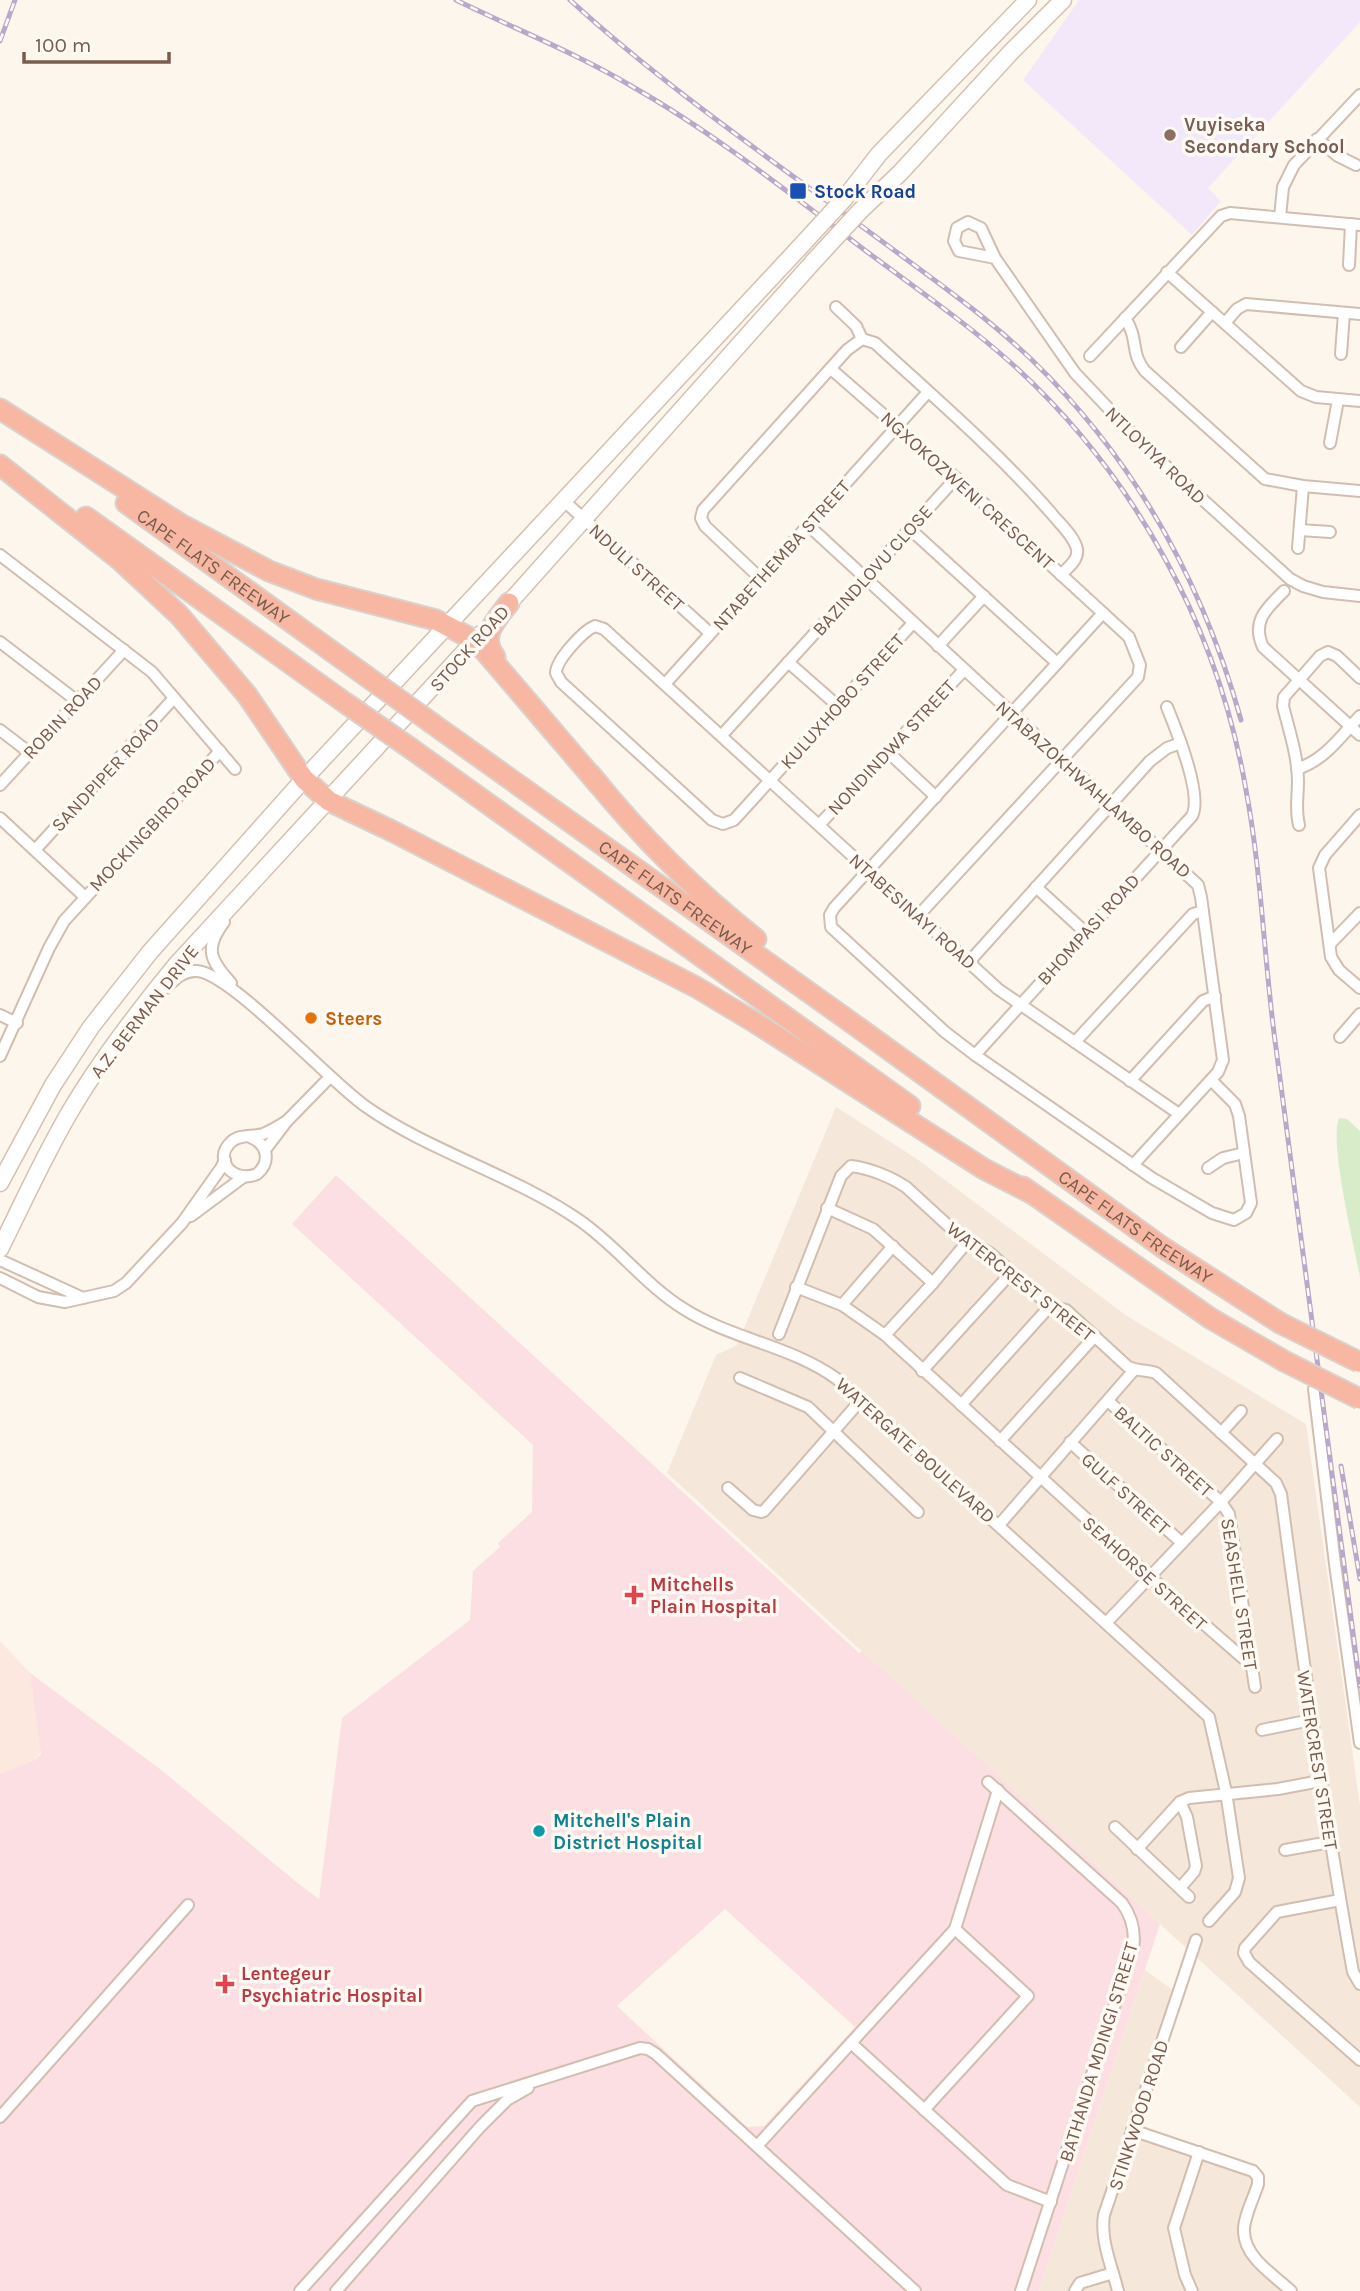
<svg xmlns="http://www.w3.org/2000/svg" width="1360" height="2291" viewBox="0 0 1360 2291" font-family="Karla,sans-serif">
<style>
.residential{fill:#f5e8da}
.commercial{fill:#fde8e0}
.education{fill:#f3e8fa}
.medical{fill:#fbdfe3;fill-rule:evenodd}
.green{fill:#d8ecc9}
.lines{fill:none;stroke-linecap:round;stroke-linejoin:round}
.minor-casing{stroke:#d1beb0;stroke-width:14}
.secondary-casing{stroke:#d6c0b0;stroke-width:19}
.motorway-casing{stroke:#dad1cd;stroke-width:23}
.minor{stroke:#fff;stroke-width:10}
.secondary{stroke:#fff;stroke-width:16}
.motorway{stroke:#f7b7a3;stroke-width:19}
.rail-casing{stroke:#b9a8c9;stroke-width:5}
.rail{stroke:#fffaf3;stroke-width:2.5;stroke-dasharray:8;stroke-linecap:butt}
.secondary-bridge-casing{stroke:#d6c0b0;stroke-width:19;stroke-linecap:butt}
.motorway-bridge-casing{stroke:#dad1cd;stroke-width:23;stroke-linecap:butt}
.secondary-bridge{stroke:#fff;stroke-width:16}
.motorway-bridge{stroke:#f7b7a3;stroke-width:19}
.education-dot{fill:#8d6e63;stroke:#fffaf3;stroke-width:2.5}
.transit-dot{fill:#1a4fb4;stroke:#fffaf3;stroke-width:2.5}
.food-dot{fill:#e8710a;stroke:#fffaf3;stroke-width:2.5}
.health-dot{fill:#e0444e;stroke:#fffaf3;stroke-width:2.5}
.culture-dot{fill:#0f9aa8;stroke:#fffaf3;stroke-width:2.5}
.labels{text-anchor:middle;stroke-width:7;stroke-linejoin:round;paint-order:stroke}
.education-label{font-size:19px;font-weight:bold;fill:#785e54;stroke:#fffaf3;text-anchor:start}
.transit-label{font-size:19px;font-weight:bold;fill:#164399;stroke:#fffaf3;text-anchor:start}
.street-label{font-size:19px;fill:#7a5c4d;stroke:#fffaf3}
.food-label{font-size:19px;font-weight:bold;fill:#c56008;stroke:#fffaf3;text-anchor:start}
.health-label{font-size:19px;font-weight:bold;fill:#be3a42;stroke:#fffaf3;text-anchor:start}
.culture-label{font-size:19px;font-weight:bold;fill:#0d838f;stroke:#fffaf3;text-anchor:start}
</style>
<rect width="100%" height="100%" fill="#fdf6ec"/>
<g class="residential">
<path d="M836,1107L917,1159L1127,1316L1306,1424L1360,1806V2107L667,1473L716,1355L737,1345Z"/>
<path d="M1145,1970L1178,1994L1132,2130L1256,2174L1243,2230L1247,2249L1291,2291H1039Z"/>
</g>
<path class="commercial" d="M0,1641L30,1673L42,1749L35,1760L0,1774Z"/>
<path class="education" d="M1079,0H1360V22L1208,188L1221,201L1192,235L1023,80Z"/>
<path class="medical" d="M336,1175L859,1653L862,1651L1160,1924L1039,2291H0V1774L35,1760L41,1754L30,1673L160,1769L300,1885L319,1899L342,1718L470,1620L473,1571L500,1547L498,1543L532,1512L533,1445L292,1224ZM725,1909L855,2027L764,2126L747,2127L617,2006Z"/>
<path class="green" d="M1339,1118L1347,1119L1360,1131V1277C1354,1245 1329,1143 1339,1118Z"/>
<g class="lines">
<g class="minor-casing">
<g id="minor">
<path d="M1317,139L1338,156L1356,165"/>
<path d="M1280,217L1283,187L1294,165L1360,95"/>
<path d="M995,258L959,251L954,241L957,228L968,222L981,228L995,258L1075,373L1145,447L1290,579L1303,586L1323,592L1360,596"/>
<path d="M1349,265L1351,224"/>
<path d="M1167,272L1301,391L1316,397L1360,401"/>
<path d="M836,307L856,326L862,339"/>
<path d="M1125,318C1139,339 1130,353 1145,371L1265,479L1303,486L1360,491"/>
<path d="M1225,323L1237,309L1246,304L1360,314"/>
<path d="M1181,347L1212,312"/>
<path d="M1341,354L1344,313"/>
<path d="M1090,356L1221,216L1230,213L1360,225"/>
<path d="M831,369L956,478L1129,637L1140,665L1138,677L918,916"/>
<path d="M1330,443L1338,400"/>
<path d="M563,500L710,633"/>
<path d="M808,525L1198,885L1201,897L1223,1060L1218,1072L1133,1165"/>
<path d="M910,529L1057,663"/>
<path d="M1300,530L1330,532"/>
<path d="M1298,548L1303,486"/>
<path d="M0,555L152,672L235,769"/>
<path d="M760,578L705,526L701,518L703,510L847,350L862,339L875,343C936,399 998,452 1052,514C1060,524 1074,536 1077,549C1079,560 1068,567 1061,575"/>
<path d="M1284,591C1267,608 1251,621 1263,647L1360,735"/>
<path d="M1103,613L834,908L830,915L831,927L945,1032L975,1055L1152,1178L1212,1213L1234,1220L1246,1213L1251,1203L1239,1116L1235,1104L1211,1080"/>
<path d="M913,623L734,820L723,824L712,820L561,682L556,673C556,660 583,631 595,626L604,629L998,989L1179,1114"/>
<path d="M0,642L77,701"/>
<path d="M938,646L984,596"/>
<path d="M788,662L838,706"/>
<path d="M665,684L928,392"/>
<path d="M0,730L30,753"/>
<path d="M722,735L956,478"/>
<path d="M887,751L936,797"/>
<path d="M1297,769C1325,760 1341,736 1360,716"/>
<path d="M0,785L124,650"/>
<path d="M1360,815L1325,855L1319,868L1331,957L1339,970L1360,988"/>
<path d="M0,818L85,897"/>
<path d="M819,825L964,670"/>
<path d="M1299,825C1295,808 1298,798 1298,781C1298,757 1289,730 1283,706L1284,697L1320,656L1328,652L1337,656L1360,678"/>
<path d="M35,850L174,698"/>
<path d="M1036,887L1085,932"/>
<path d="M224,922C204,949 210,960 231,983"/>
<path d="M1330,944L1360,913"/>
<path d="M969,962L1150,761L1167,748L1181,743"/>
<path d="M166,988C175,979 184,970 197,971C231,973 330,1082 365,1106C430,1152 514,1175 579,1220C617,1246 645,1285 684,1309C731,1339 792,1346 837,1379L1209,1717L1226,1792L1239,1878L1235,1892L1209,1921"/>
<path d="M0,1015L17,1023"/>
<path d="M1340,1037L1360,1014"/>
<path d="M1075,1042L1193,914L1203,911"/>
<path d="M975,1055L1192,816C1203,795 1176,729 1167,707"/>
<path d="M0,1056L49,948L64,921L220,751"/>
<path d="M1130,1081L1203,1001L1215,996"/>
<path d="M250,1137C268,1144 271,1162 257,1174C234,1184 212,1160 231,1142C239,1134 252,1137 263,1134C271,1131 279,1126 287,1121"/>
<path d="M265,1150L287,1121L330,1077"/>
<path d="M1208,1168L1223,1158L1244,1153"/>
<path d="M827,1208L873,1229L933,1283"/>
<path d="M191,1216L242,1178"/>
<path d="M0,1260L83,1298"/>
<path d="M0,1278L38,1297L65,1302L114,1291L126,1283L182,1223L221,1168L225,1160"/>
<path d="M796,1287L842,1305L885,1335L1149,1576L1252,1666"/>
<path d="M842,1305L893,1246"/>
<path d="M779,1334L841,1176L851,1166C869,1168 891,1177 906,1187L955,1232L991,1254L1050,1306L1066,1310L1127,1366C1136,1372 1146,1369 1156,1373L1276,1483L1281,1494C1302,1654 1324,1813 1353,1972L1360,1984"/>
<path d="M885,1335L933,1283L968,1241"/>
<path d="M922,1371L1011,1273"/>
<path d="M740,1378L808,1407L918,1512"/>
<path d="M1314,1389L1335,1564L1360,1743"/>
<path d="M1108,1401L1221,1502L1229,1514L1255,1687"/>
<path d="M961,1405L1050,1306"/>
<path d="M1221,1433L1241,1411"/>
<path d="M1000,1441L1095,1336"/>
<path d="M1070,1442L1182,1543"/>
<path d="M728,1488L753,1510L761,1512L764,1511L861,1400"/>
<path d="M999,1525L1134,1370"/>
<path d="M1106,1623L1221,1502L1277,1439"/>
<path d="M1262,1730L1311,1720"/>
<path d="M988,1782L1122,1903C1132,1917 1136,1931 1133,1949L1021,2291"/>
<path d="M1115,1827L1189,1897"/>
<path d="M1137,1849L1180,1802L1189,1798L1278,1789L1320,1781"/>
<path d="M1285,1850L1330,1842"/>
<path d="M1180,1888L1194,1872L1196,1866L1187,1817L1180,1802"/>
<path d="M1340,1900L1277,1912L1245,1948L1244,1953L1249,1962L1360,2060"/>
<path d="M851,2043L1007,2185L1051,2202"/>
<path d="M924,2110L1028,1996L955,1929"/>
<path d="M0,2117L188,1905"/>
<path d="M1132,2130L1253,2171L1258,2177V2184C1254,2198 1243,2218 1244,2232C1245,2258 1274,2275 1291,2291"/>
<path d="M757,2146L955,1929L998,1790"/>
<path d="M300,2291L472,2101L640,2048L648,2049L656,2054L915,2291"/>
<path d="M336,2291L480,2127L507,2100L528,2088"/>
<path d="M1075,2291L1080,2283L1113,2273"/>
<path d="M1118,2291C1112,2267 1100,2240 1104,2215L1196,1940"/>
<path d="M1192,2291L1185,2275L1174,2228L1199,2152"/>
</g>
</g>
<g class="secondary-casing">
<g id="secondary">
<path d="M844,199L879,154L1028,0"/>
<path d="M860,211L900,173L1012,51L1063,0"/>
<path d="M501,612L814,261"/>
<path d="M0,1183L53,1085L91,1027L150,952L304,779L798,249"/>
<path d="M0,1249C24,1201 46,1151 74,1105C104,1055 140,1009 176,965L481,634"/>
</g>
</g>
<g class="motorway-casing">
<g id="motorway">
<path d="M0,409L182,525L269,571L316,589L436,620L476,641L599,785"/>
<path d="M0,465L120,560L179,615L247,695L304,779L329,801L392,831L696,987L756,1023L984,1169L1031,1193"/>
<path id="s1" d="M126,503L366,676"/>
<path d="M86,517L344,702"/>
<path d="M495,657C479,636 496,620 509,603"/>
<path id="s2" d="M433,724L845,1018L1162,1247L1280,1323"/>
<path d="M413,750L910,1106"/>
<path d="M591,775C640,836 694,890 756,939"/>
<path d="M1023,1187L1210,1318L1284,1361"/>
</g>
</g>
<use href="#minor" class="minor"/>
<use href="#secondary" class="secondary"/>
<use href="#motorway" class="motorway"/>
<g class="rail-casing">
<g id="rail">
<path d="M456,0C515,29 576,53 633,87C717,135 793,196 870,254C917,289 966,323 1010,362C1071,417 1124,484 1164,557C1204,629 1232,709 1246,790C1262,875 1264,963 1276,1048C1304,1261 1332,1473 1360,1686"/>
<path d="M570,0C668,90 781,166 887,245C937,282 987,317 1032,360C1135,460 1203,583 1241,720"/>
<path d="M0,41L15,0"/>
<path d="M1341,1466L1360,1579"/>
</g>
</g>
<use href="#rail" class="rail"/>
<g class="secondary-bridge-casing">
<g id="secondary-bridge">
<path d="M798,249L844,199"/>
<path d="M814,261L860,211"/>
</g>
</g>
<g class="motorway-bridge-casing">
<g id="motorway-bridge">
<path d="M366,676L433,724"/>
<path d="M344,702L413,750"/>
<path d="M1280,1323L1359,1362"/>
<path d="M1284,1361L1360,1399"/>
</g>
</g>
<use href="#secondary-bridge" class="secondary-bridge"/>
<use href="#motorway-bridge" class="motorway-bridge"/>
</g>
<circle class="education-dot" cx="1170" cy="135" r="7"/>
<rect class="transit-dot" x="789" y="182" width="18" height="18" rx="3.5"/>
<circle class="food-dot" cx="311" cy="1018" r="7"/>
<g class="health-dot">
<path d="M630.5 1584.5h7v7h7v7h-7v7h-7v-7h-7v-7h7z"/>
<path d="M221.5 1973.5h7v7h7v7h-7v7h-7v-7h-7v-7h7z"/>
</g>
<circle class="culture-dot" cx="539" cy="1831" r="7"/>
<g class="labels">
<g class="education-label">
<text x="1184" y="131">Vuyiseka<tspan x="1184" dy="22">Secondary School</tspan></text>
</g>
<g class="transit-label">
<text x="814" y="198">Stock Road</text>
</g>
<g class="street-label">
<text transform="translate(1156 455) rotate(44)" y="7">NTLOYIYA ROAD</text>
<text transform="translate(968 490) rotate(42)" y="7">NGXOKOZWENI CRESCENT</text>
<text transform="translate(781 555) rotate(-48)" y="7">NTABETHEMBA STREET</text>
<text dy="7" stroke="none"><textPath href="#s1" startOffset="108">CAPE FLATS FREEWAY</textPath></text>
<text transform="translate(637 567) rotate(42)" y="7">NDULI STREET</text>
<text transform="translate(872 570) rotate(-48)" y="7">BAZINDLOVU CLOSE</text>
<text transform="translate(469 648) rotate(-48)" y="7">STOCK ROAD</text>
<text transform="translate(842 701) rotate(-48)" y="7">KULUXHOBO STREET</text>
<text transform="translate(62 717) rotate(-47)" y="7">ROBIN ROAD</text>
<text transform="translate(891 747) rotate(-47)" y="7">NONDINDWA STREET</text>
<text transform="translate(105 774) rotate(-47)" y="7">SANDPIPER ROAD</text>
<text transform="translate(1094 789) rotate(42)" y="7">NTABAZOKHWAHLAMBO ROAD</text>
<text transform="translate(152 824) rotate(-47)" y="7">MOCKINGBIRD ROAD</text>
<text dy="7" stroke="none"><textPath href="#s2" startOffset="298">CAPE FLATS FREEWAY</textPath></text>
<text transform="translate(913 911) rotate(42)" y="7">NTABESINAYI ROAD</text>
<text transform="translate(1088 929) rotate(-48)" y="7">BHOMPASI ROAD</text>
<text transform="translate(144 1011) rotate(-52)" y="7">A.Z. BERMAN DRIVE</text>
<text dy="7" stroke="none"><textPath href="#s2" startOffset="864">CAPE FLATS FREEWAY</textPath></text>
<text transform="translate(1021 1281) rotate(38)" y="7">WATERCREST STREET</text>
<text transform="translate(916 1450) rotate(42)" y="7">WATERGATE BOULEVARD</text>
<text transform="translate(1164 1451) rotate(42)" y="7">BALTIC STREET</text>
<text transform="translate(1126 1493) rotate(42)" y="7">GULF STREET</text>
<text transform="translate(1145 1573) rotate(42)" y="7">SEAHORSE STREET</text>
<text transform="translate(1240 1594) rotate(81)" y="7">SEASHELL STREET</text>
<text transform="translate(1318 1760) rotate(81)" y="7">WATERCREST STREET</text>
<text transform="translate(1098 2052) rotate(-73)" y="7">BATHANDA MDINGI STREET</text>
<text transform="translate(1138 2115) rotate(-72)" y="7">STINKWOOD ROAD</text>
</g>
<g class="food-label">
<text x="325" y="1025">Steers</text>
</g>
<g class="health-label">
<text x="650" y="1591">Mitchells<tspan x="650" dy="22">Plain Hospital</tspan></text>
<text x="241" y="1980">Lentegeur<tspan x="241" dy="22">Psychiatric Hospital</tspan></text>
</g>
<g class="culture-label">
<text x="553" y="1827">Mitchell's Plain<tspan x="553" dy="22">District Hospital</tspan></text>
</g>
</g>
<path d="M24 52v10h145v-10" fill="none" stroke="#7a5c4d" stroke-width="3.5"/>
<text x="35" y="52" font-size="21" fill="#7a5c4d" stroke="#fffaf3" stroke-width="5" paint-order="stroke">100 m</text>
</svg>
